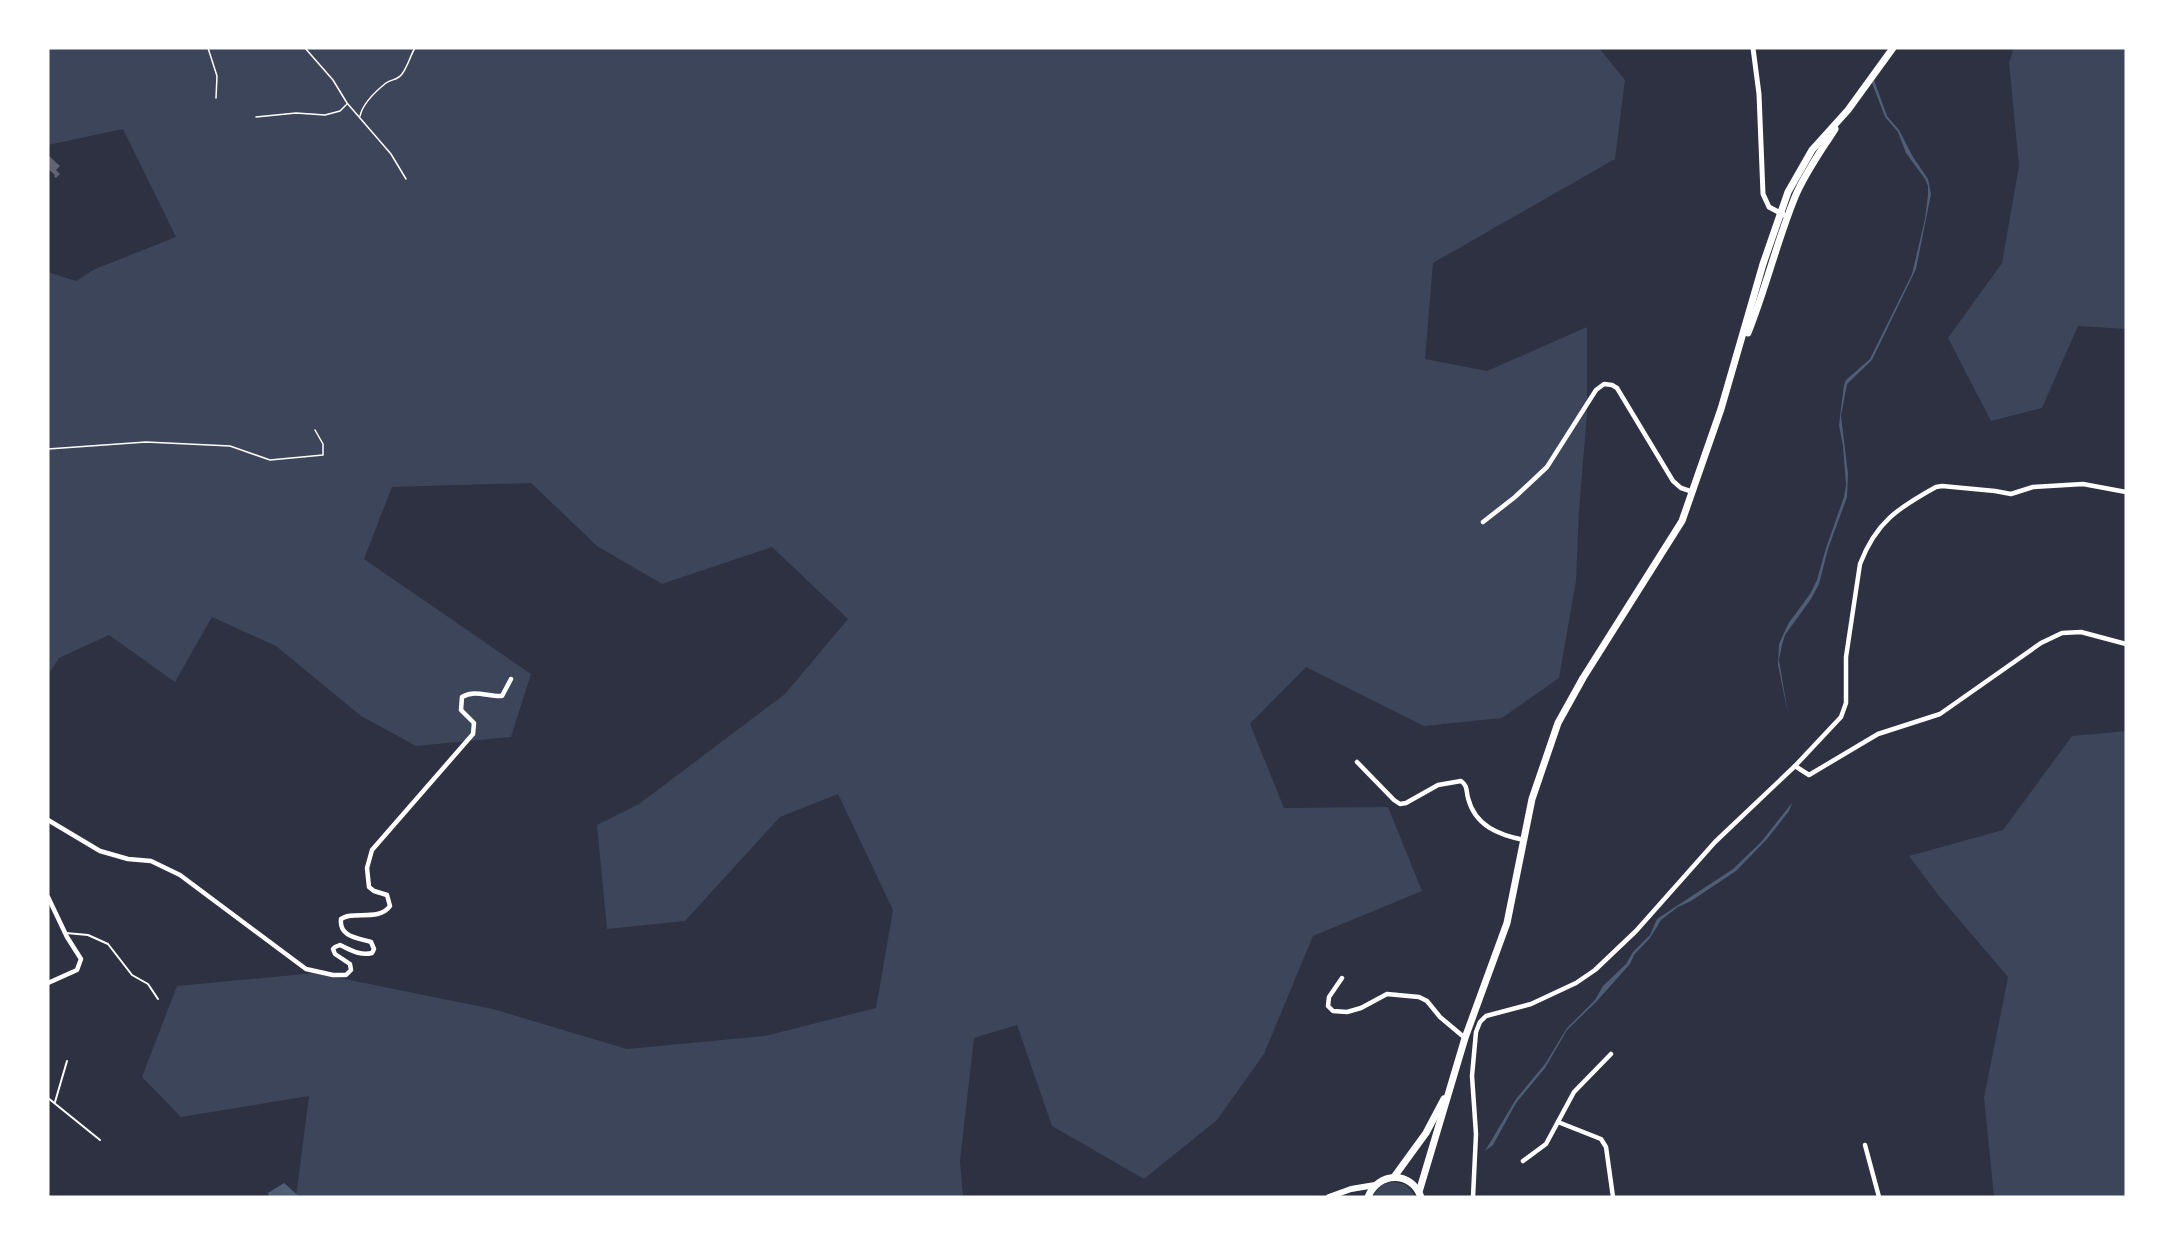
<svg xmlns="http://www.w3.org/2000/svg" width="2174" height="1245" viewBox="0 0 2174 1245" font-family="'Public Sans',sans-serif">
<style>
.green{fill:#3c4559}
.water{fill:#4f5d75}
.building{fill:#626471}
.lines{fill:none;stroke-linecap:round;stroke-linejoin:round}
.path{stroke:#fff;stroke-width:1.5}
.service{stroke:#fff;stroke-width:2}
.minor{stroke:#fff;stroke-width:4.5}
.tertiary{stroke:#fff;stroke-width:5}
.secondary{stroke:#fff;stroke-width:6}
.primary{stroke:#fff;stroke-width:7}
</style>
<rect width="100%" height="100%" fill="#2d3142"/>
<g class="green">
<path d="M48,48H1599L1625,80L1615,159L1433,263L1425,359L1487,371L1587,327V414L1579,511L1576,581L1559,678L1502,718L1424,726L1306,667L1250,724L1284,808L1388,807L1422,891L1313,936L1264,1054L1217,1120L1144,1179L1052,1126L1017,1025L974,1038L960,1161L963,1197H296L309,1096L181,1117L142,1077L177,986L315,973L493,1009L627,1049L765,1036L876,1008L893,910L838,794L780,817L685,921L607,929L597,825L639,804L785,694L848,619L772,547L662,584L597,546L531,483L392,487L364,559L531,674L511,737L416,746L361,716L276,646L212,617L175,682L109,635L59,658L48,675V272L76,281L95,269L176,237L123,129L48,145Z"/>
<path d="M2014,48H2126V329L2078,326L2042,408L1991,421L1948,338L2002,263L2019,166L2009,62Z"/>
<path d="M2126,731V1197H1994L1984,1097L2008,977L1939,896L1909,856L2003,830L2072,736Z"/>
<path d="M1395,1182L1406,1185L1416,1197H1373C1378,1187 1384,1182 1395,1182Z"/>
</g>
<g class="water">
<path d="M1874,80L1887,116L1899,130L1913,157L1928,179L1931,194L1916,269L1872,360L1847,384L1841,416L1848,474L1847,497L1828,549L1819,584L1811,599L1785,635L1782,645L1779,660L1788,714L1778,665L1779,644L1788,624L1810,594L1817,580L1826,548L1844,497L1846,485L1843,446L1839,425L1844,385L1846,380L1870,359L1912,274L1925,219L1928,195V186L1925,179L1906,153L1898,132L1885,117L1872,83Z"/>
<path d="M1792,803L1789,811L1767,839L1736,871L1691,901L1678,907L1661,920L1650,938L1634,955L1630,964L1596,1002L1567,1030L1545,1068L1516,1103L1493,1145L1485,1151L1516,1099L1545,1064L1567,1028L1595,1000L1603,986L1626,964L1633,952L1650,935L1657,919L1733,869L1761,842Z"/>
<path d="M284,1183L300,1197H269L268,1193Z"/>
</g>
<path class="building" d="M48,155L60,166L56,170L60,174L56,178L54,176L55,175L48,169Z"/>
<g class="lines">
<g class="path">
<path d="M208,48L217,76L216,98"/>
<path d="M305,48L333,80L347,103L391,154L406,179"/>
<path d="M360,116C363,103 376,91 386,83C392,79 398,80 402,74C408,66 410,56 415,48"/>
<path d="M256,117L296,113L325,115L340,111L347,104"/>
<path d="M48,449L146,442L230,446L270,460L323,455V444L315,430"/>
</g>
<g class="service">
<path d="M66,933L88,935L108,944L132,975L148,984L158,999"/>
<path d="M48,1098L100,1140"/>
<path d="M55,1102L67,1061"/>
</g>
<g class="minor">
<path d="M1483,522L1515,497L1547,467L1596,390L1604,384L1612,385L1617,388L1673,481L1681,488L1693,492"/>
<path d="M1357,762L1394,800L1400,804L1406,803L1438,785L1461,781C1468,786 1466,791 1468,798C1475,826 1499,835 1524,840"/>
<path d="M1795,766L1809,775L1878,734L1940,714L2041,643L2062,633L2081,632L2126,644"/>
<path d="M48,820L100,851L128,859L151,861L180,875L306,969L333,975H346L351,970L350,964L335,954L333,949L335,947L340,945C351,950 360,956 372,953L374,949L371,942C358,938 339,937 341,919C352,910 379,922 390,906L387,895L374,891L369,887L367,868L372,850L473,734L474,723L461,710L462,697C475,689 488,697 502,696L511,679"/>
<path d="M48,897L67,937L81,959L77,970L48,983"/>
<path d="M1342,978L1329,997L1328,1006L1333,1011L1347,1012L1361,1008L1387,994L1419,997L1427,1001L1440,1017L1465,1038"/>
<path d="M1558,1122L1601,1139L1606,1147L1613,1197"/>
<path d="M1865,1145L1879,1197"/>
<path d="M1523,1161L1546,1144L1574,1092L1611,1054"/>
<path d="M1473,1197L1476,1134L1472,1076L1476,1032L1480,1022L1486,1016L1531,1004L1576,983L1595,970L1636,931L1715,842L1795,766L1841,717L1846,703V657L1860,564C1876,522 1898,508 1936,487L1942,486L1995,491L2011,494L2033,487L2083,484L2126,492"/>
</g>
<path class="tertiary" d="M1753,48L1759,94L1763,194L1769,207L1784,215"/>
<path class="secondary" d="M1329,1197L1351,1189L1375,1185"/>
<g class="primary">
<path d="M1748,333C1766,288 1777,241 1795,197C1805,173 1821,151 1835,129"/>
<path d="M1394,1177L1426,1133L1444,1099"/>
<path d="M1419,1192L1465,1038L1507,923L1532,799L1558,723L1583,678L1682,521L1721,409L1763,264L1788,192L1812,150L1848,110L1893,48"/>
<path d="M1368,1197C1378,1172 1411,1170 1421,1197"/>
</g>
</g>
<rect width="2174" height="1245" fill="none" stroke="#ffffff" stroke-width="99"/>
</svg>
